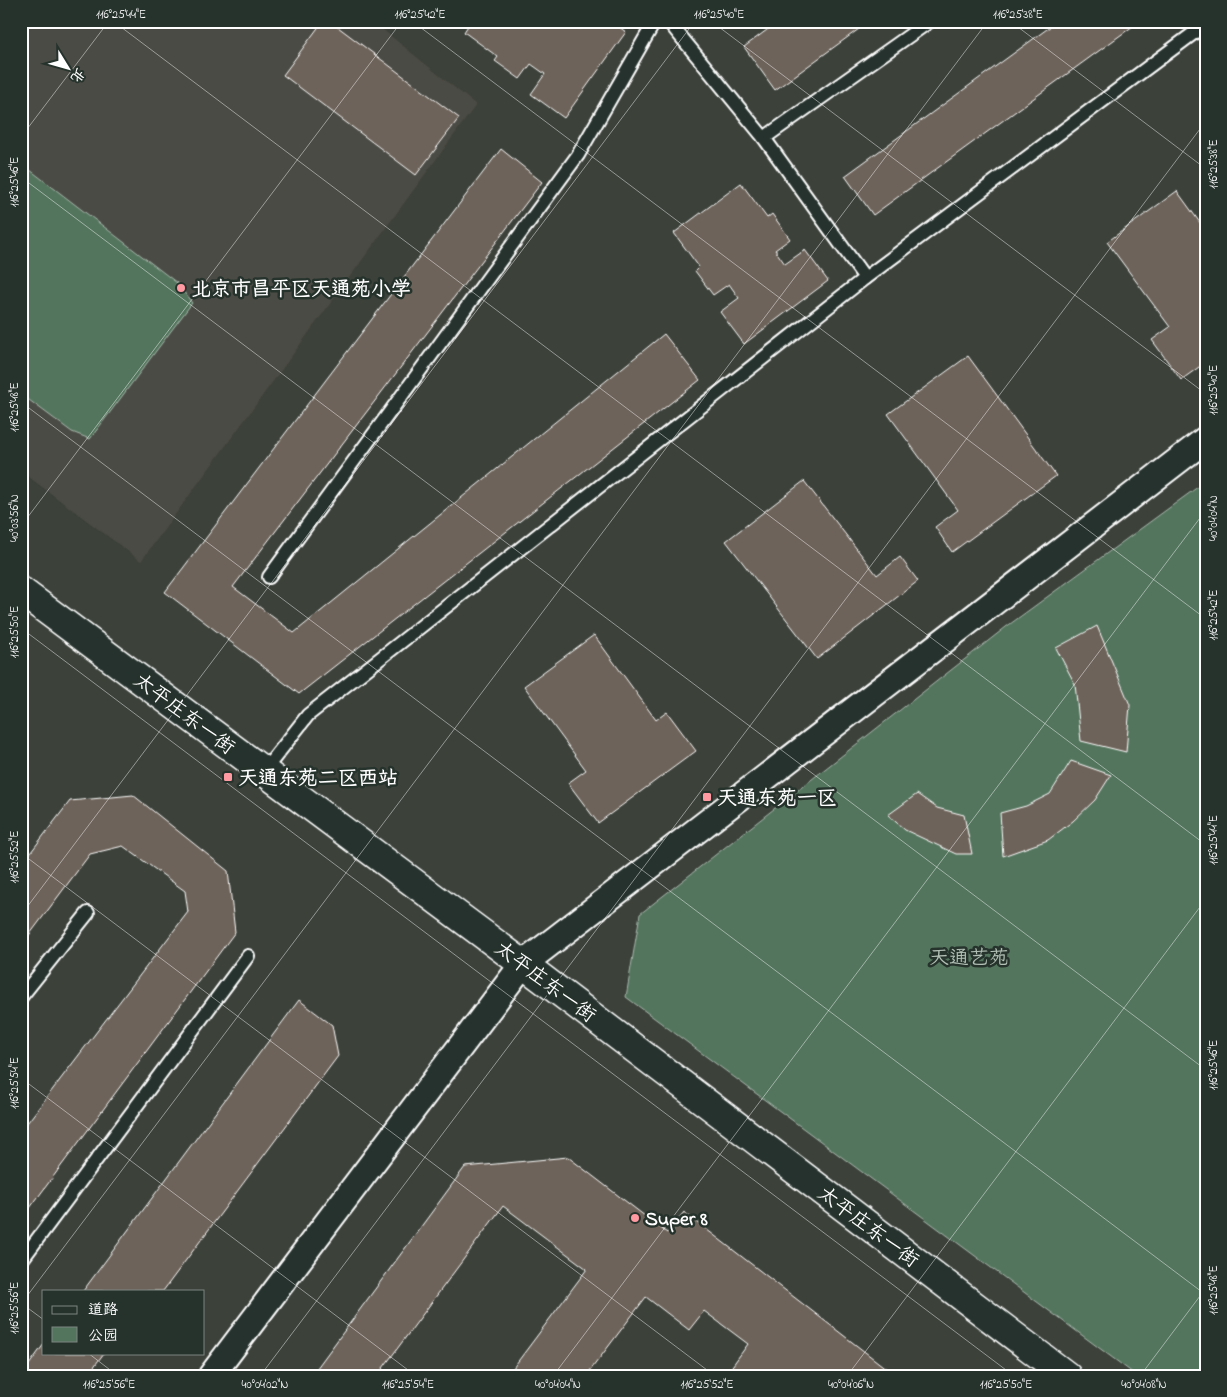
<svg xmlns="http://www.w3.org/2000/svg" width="1227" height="1397" viewBox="0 0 1227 1397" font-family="'Indie Flower','LXGW WenKai TC',sans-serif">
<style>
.built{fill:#4b4b44}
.green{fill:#53745d;stroke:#a9baae}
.building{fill:#6e635a;stroke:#fff}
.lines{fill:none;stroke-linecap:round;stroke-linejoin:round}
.service-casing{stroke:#fff;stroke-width:16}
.minor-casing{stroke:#fff;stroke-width:29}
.tertiary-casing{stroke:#fff;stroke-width:31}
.service{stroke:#26332d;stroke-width:12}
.minor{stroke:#26332d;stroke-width:25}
.tertiary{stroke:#26332d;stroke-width:28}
.ticks{fill:none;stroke:#fff;stroke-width:1;stroke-opacity:0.45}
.poi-dot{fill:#ff9aa2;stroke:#26332d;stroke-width:2}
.labels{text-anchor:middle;stroke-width:5;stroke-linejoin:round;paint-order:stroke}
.poi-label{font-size:20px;font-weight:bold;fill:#fff;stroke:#26332d;text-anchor:start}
.street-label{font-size:20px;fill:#fff;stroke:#26332d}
.park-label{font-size:20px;fill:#b2c0b6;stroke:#26332d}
.neatline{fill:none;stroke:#fff;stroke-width:2}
.ticks-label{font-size:12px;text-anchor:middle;fill:#fff}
</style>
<rect width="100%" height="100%" fill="#3c413a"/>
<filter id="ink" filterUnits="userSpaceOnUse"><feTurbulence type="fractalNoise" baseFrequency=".02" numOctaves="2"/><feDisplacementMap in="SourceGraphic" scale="10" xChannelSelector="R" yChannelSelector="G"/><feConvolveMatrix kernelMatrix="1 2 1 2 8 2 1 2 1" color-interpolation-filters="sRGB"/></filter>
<g filter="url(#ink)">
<path class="built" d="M21,21H369L382,29L476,105L141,561L21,471Z"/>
<g class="green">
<path d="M21,163L177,283L192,303L90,439L72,432L21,394Z"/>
<path d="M1206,481V1376H1137L626,997L640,914L1006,627Z"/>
</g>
<g class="building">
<path d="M323,21H330L459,118L416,175L283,75Z"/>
<path d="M471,21H569L580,29L585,21H611L626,32L564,118L531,94L545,74L531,64L520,79L495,61L498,57L464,32Z"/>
<path d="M779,21H870L775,90L744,47Z"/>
<path d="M1058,21H1140L873,215L845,176Z"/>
<path d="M501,149L542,182L233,587L294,633L664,334L700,380L299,694L165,592Z"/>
<path d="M741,183L767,218L772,214L790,239L775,250L785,264L805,250L828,281L744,344L720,312L739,298L729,284L713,295L695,271L699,267L674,233Z"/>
<path d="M1177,191L1206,231V362L1181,380L1152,340L1170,327L1107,242Z"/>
<path d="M968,356L1056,476L952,552L935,527L958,510L888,414Z"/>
<path d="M804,481L877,575L900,557L918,581L817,659L726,541Z"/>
<path d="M1097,626L1130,705L1126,752L1081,741L1075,684L1056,648Z"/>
<path d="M594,635L656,720L667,712L696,751L598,823L568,783L586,770L524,686Z"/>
<path d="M1071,761L1111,775L1095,800L1073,821L1048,840L1003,856L1000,813L1026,806L1050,794Z"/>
<path d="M917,794L937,808L964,815L972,854H956L905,830L888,815Z"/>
<path d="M133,795L228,871L235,932L21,1220V1131L188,912L185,891L123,846L90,854L21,946V865L70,801Z"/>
<path d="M299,1000L332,1025L338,1056L163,1291H83Z"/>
<path d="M568,1157L667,1233L684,1212L896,1376H725L748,1344L704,1311L689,1330L646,1297L586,1376H507L587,1269L503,1206L377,1376H311L465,1167Z"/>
<path d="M44,1344V1353H104L87,1376H21Z"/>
</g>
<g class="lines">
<g class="service-casing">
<g id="service">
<path d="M668,21L764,138L865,278"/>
<path d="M764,138L930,21"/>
<path d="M269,577L578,155L655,21"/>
<path d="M264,771L308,715L865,278L1206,24"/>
<path d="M21,997L88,913"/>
<path d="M21,1261L248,956"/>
</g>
</g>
<g class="minor-casing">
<path id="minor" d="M211,1376L523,964L1206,439"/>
</g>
<g class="tertiary-casing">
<path id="tertiary" d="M21,591L523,964L1067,1376"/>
</g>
<use href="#service" class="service"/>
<use href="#minor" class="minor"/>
<use href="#tertiary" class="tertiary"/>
</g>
</g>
<path class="ticks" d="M113,21L1206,845M412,21L1206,619M711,21L1206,394M1010,21L1206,169M21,137L109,21M21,177L1206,1070M21,402L1206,1295M21,526L402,21M21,628L1014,1376M21,853L715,1376M21,915L695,21M21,1078L416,1376M21,1303L44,1320M21,1304L988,21M88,1353L118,1376M260,1376L1206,121M553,1376L1206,510M847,1376L1206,899M1140,1376L1206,1288"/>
<g class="poi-dot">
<circle cx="181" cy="288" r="5"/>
<rect x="223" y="772" width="10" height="10" rx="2.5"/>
<rect x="702" y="792" width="10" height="10" rx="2.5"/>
<circle cx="635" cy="1218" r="5"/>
</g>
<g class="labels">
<g class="poi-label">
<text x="191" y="295">北京市昌平区天通苑小学</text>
<text x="238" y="784">天通东苑二区西站</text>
<text x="717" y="804">天通东苑一区</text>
<text x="645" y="1225">Super 8</text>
</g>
<g class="street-label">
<text transform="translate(185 713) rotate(37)" y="7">太平庄东一街</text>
<text transform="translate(546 981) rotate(37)" y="7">太平庄东一街</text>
<text transform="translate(869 1226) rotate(37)" y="7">太平庄东一街</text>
</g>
<g class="park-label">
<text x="969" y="964">天通艺苑</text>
</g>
</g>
<rect width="1227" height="1397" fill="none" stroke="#26332d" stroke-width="55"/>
<rect x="42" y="1290" width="162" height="65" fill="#26332d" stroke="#7d8581"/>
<rect x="52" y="1306" width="25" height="8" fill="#26332d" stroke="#7d8581"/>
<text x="88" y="1314" font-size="15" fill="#ffffff">道路</text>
<rect x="52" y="1327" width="25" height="15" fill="#53745d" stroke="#7d8581"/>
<text x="88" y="1340" font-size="15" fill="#ffffff">公园</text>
<g transform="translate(68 68) rotate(127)" stroke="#26332d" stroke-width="4" paint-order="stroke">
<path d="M0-4L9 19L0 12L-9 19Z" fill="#ffffff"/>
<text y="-8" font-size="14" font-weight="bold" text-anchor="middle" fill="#ffffff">北</text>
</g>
<rect x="28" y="28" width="1172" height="1342" class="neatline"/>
<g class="ticks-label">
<text x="121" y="18">116°25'44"E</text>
<text x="420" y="18">116°25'42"E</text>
<text x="719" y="18">116°25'40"E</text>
<text x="1018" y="18">116°25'38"E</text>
<text transform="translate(1213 164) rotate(-90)" y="4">116°25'38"E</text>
<text transform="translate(14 182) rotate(-90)" y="4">116°25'46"E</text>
<text transform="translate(1213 390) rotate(-90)" y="4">116°25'40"E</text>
<text transform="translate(14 407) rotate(-90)" y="4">116°25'48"E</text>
<text transform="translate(14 518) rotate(-90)" y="4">40°03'56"N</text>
<text transform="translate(1213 518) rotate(-90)" y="4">40°04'04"N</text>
<text transform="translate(1213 615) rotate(-90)" y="4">116°25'42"E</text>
<text transform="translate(14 632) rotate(-90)" y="4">116°25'50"E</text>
<text transform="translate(1213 840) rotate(-90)" y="4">116°25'44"E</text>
<text transform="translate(14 857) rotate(-90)" y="4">116°25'52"E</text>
<text transform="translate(1213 1065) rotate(-90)" y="4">116°25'46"E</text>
<text transform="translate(14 1083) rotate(-90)" y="4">116°25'54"E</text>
<text transform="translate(1213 1290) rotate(-90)" y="4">116°25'48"E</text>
<text transform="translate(14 1308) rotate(-90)" y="4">116°25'56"E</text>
<text x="109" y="1388">116°25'56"E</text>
<text x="265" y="1388">40°04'02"N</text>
<text x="408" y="1388">116°25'54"E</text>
<text x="558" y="1388">40°04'04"N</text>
<text x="707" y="1388">116°25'52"E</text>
<text x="851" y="1388">40°04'06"N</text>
<text x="1006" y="1388">116°25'50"E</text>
<text x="1144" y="1388">40°04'08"N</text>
</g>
</svg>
